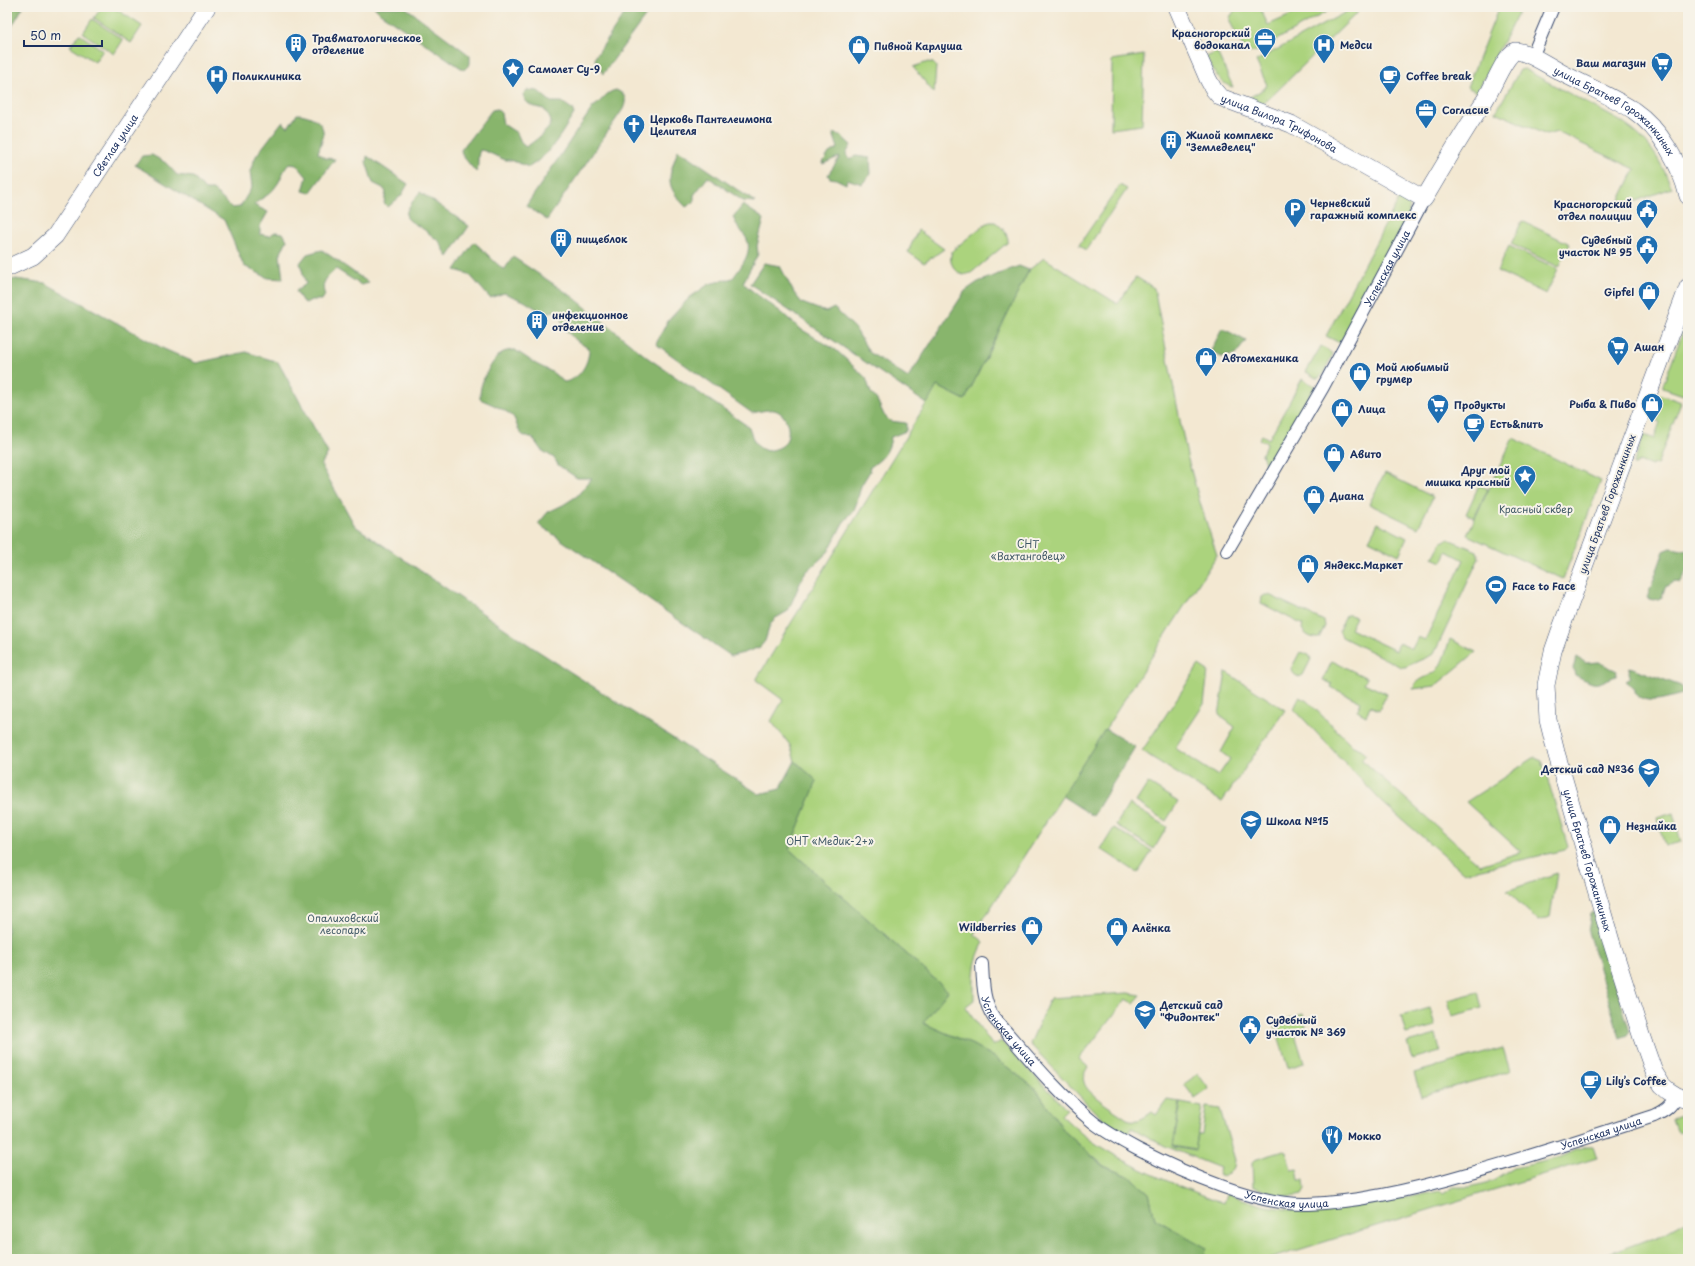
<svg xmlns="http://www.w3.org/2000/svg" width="1695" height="1266" viewBox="0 0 1695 1266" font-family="'Playpen Sans',sans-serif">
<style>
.green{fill:#abd37d;stroke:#63816e}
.forest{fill:#88b56c;stroke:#527265}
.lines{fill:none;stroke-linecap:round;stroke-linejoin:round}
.street-casing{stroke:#3b4b6f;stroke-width:14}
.secondary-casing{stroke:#3b4b6f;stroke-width:18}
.street{stroke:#fff;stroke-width:12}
.secondary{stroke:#fff;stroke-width:17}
.labels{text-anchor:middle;stroke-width:4;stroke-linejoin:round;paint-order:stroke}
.poi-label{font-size:10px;font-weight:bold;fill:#1b2f5e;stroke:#f7f3e8;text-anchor:start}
.street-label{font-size:10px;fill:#1b2f5e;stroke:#f7f3e8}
.park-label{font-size:10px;fill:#3f5866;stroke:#f7f3e8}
</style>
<rect width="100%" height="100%" fill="#f7f3e8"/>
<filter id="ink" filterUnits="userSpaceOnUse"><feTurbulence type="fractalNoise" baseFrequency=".025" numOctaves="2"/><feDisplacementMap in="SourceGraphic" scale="8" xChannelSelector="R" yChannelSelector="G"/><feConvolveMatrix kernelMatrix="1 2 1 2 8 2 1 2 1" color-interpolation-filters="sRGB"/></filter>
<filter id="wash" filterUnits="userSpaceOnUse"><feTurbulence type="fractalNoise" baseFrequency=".012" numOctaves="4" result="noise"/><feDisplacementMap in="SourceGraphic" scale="16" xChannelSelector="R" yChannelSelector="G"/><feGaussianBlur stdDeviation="0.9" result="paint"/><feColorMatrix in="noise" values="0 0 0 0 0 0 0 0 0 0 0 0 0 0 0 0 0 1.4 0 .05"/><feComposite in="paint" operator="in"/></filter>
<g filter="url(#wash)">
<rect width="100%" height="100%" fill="#f3e8d2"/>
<g class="green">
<path d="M102,7H113L142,26L131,43L94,18Z"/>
<path d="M1237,7H1262L1260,8L1268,25L1309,7H1335L1255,52H1250L1244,49L1230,22V17Z"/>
<path d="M1349,7H1363L1271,97L1262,104L1250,97L1264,89L1267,85L1256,61L1346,12Z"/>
<path d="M1499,7H1521L1477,92L1467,87Z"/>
<path d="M92,19L123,40L114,54L83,33Z"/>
<path d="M79,34L103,50L95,62L70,46Z"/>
<path d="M1217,52L1233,87C1219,84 1212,68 1206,57Z"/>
<path d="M1144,55L1142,125L1111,129L1112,60Z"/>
<path d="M928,62L933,63L936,66L934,93L913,67Z"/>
<path d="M1524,69L1620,121C1650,141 1658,156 1672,188L1616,208L1635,169L1557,132L1546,135L1496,112L1520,70Z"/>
<path d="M1120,185L1127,189L1086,250L1079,245Z"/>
<path d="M1401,195L1410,200L1408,221L1340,343L1326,336Z"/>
<path d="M1522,221L1570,244L1559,267L1511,244Z"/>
<path d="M990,222H995C1001,226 1006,232 1008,239L1007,243L971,273L963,275C953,270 947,260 953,250L985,224Z"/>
<path d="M918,230L944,249L924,263L908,252Z"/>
<path d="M1509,246L1558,269L1546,294L1497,271Z"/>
<path d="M1044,258L1118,304L1136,277L1154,288L1187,456L1201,506L1217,555L974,934L984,942C972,965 974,975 974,1000L965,1007L993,1046L1001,1041L1067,1109L1061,1115C1068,1121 1075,1128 1082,1134C1124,1165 1175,1185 1224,1203L1227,1194L1265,1206L1298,1211L1367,1205L1440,1191L1443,1194L1454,1187H1470L1493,1181L1514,1168L1559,1158L1585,1146H1593L1597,1158L1269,1259H1203L1206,1248L1155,1219L1149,1193L1130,1177L1104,1166L1065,1132L1036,1089L994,1057L973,1045L923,1023L948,991L789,849L817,781L795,761L790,745L771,721L783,700L756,680L937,386L965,400L1029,270Z"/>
<path d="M1686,328H1688V382L1683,395L1663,388V385L1684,329Z"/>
<path d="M1321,346L1333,354L1322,375L1319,378H1316L1306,372Z"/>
<path d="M1302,379L1315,386L1267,470L1262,454L1267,443L1259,439L1262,435L1269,439Z"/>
<path d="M1659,394L1681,402L1657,465L1653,464L1652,466L1639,461L1636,465H1633L1644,435L1654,439L1660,422L1650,418Z"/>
<path d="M1513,438L1601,481L1563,579L1467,535Z"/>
<path d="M1385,473L1433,497L1418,528L1369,504Z"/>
<path d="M1479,485L1488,489L1474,518L1466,514Z"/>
<path d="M1378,523L1407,538L1399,555L1369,540Z"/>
<path d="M1448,539L1477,551L1479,558L1434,654L1405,667H1401L1342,637L1339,630L1346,615H1350L1356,617L1350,629L1396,651L1399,643L1412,649L1418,637L1425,640L1464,560L1447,551L1442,562L1433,558C1437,551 1440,541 1448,539Z"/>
<path d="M1265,595H1269L1324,621L1325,626L1319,638C1312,639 1303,634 1302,628L1303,625L1261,603L1262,597Z"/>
<path d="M1450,639L1476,652L1435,686L1413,689C1417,678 1427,678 1435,672C1442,667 1447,647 1450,639Z"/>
<path d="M1300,652L1309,655L1311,659L1303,675L1299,677L1295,675L1292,671V667Z"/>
<path d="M1332,661L1367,678L1364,683L1387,694L1379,710L1370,706L1366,716L1357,711L1361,702L1331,687L1332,684L1323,680Z"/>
<path d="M1199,665L1208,671L1204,704L1175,748L1218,776L1230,759L1221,752L1235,727L1219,715L1226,672L1285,710L1222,802L1142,751Z"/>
<path d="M1299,697L1307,701L1353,746L1361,749L1366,755L1361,759L1480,865L1521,852L1466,802L1535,757L1542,760L1568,847L1565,850L1464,873L1382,802L1294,709Z"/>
<path d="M1148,783L1178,802L1166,821L1136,802Z"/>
<path d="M1129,804L1167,827L1154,849L1116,825Z"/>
<path d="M1673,813L1681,842L1665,846L1657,818Z"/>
<path d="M1114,828L1152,851L1138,873L1101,849Z"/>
<path d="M1557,873L1550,917L1538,921L1507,891Z"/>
<path d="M1478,992L1482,1008L1452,1016L1448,1000Z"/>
<path d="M1128,993L1141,995L1134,1003L1126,999L1079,1059L1088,1067C1085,1072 1082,1076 1084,1082C1086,1094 1116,1111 1127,1119C1137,1123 1144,1118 1152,1112L1156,1115L1167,1100L1180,1102L1173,1147L1195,1151L1198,1134H1202L1206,1107L1220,1109L1235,1160L1234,1167L1225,1176L1218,1175L1220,1168L1165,1146L1132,1128L1129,1134L1112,1125L1095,1112L1030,1044L1050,998Z"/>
<path d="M1430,1008L1435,1026L1406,1034L1401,1016Z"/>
<path d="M1303,1014L1306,1027L1294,1031L1304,1063L1288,1068L1274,1023Z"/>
<path d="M1436,1035L1440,1051L1412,1059L1407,1043Z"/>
<path d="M1503,1048L1510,1071L1421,1096L1414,1073Z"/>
<path d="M1198,1074L1209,1089L1195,1099L1184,1084Z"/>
<path d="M1181,1103L1202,1107L1195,1150L1173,1146Z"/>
<path d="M1688,1114V1128L1677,1132L1672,1119Z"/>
<path d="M1284,1151L1287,1153L1291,1170L1297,1169L1299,1180H1304L1305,1190L1302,1195C1288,1200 1267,1191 1253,1187L1252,1162L1254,1160Z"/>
<path d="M1688,1220V1259H1606L1603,1256L1665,1233Z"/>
</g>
<g class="forest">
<path d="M7,7H23L7,35Z"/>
<path d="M374,7H405L464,51L470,56V64L464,70L380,13Z"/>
<path d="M629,7H652L603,74L595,60L596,56Z"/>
<path d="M527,90L538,91L551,102H562L572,109L574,114C561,134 550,155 529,167L510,160H505L485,151L480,150C476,158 480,165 476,172L462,155L461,150L492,110L497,109L501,113L503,124L517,133L522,144L526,147C532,143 550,130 551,123C551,118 546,113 544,109C534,107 525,105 523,94Z"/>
<path d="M616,90C626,94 627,100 623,109L547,220L526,206L593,107C602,102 605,92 616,90Z"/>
<path d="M297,114C306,114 321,119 323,130C324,136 320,146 318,153L325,158L335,159L310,193L303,191L307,177L297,165L289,164C282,171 282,179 276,186C269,197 261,197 254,205L268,212L260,226V234L269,236L275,232L283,233L287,240L280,255L283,279L268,278L244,266L224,220L135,165L142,156L152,155L166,163L177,175L193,177L205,190H213L232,208L240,207L252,187L250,171L256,156L282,122L288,127Z"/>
<path d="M833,133L841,136L851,145L846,154L849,159L856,156L870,158L871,174L862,184L847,179L846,184L836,179L830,178L828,175L840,157C833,158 828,163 822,164L829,153L838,148Z"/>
<path d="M678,150L690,157L755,202L743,201L708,177L694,195V202L686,207C664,184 668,179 678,150Z"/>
<path d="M367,156L408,184L401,196L388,207L384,203L386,192L383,188L373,183L366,162Z"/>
<path d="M420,192L469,226L448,257C445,252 442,246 439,241C437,238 433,238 431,235C409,216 394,224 420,192Z"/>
<path d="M743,205L764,219L757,246L758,254L743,283L755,293L781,312L799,328L836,350L866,378L871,393L877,400L884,415L890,421L906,423V431L891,437C889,453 882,459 869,468L870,471L861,486L857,502L854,510L843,523L828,552L804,574L788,611L774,619L770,625L765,641L760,647L744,653L731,656L538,524L548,512L563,505L577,496L592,478H577L558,465L554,458L541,450L532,437H525C517,431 518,426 514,418C509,411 489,403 480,399C479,382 489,366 500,354C504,351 510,350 515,350L536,364L552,372L564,382C579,380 589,364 589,349L576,340L564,329L560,314L553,311L545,314L524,301L504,293L490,298L469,274L455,270L474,242C485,251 493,261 504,270L513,257L573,297L648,358L749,427C753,439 754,447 767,451C771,450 778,449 782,446C793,438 789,413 774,410C768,409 758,412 752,413L656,344L667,322L689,298L709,284L733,278C741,266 755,251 745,236C740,229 736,225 733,217Z"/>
<path d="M322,250L369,283L361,285L336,269C327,277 320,283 325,295L322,300H311L306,303L302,301L296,291L306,284L300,263L307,254Z"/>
<path d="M764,263L780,266L794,293L802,303L826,312L834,308L855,328L869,352L908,378L965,291L978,282L1019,266L1029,270L965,400L937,386L927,404L750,284Z"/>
<path d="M16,279L45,283L164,349L196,363L246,352L278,362L328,453L321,465L355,526L535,649L759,794L780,789L795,761L817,781L789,849L948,991L923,1023L973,1045L994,1057L1036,1089L1065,1132L1103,1166L1130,1177L1149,1193L1155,1219L1207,1248L1203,1259H767L762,1256L755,1259H7V281Z"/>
<path d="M1222,328L1246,341L1235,355L1221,357L1211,351Z"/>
<path d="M1671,548L1688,551V570L1680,583L1675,581L1665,587L1662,597C1657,600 1653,601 1647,598L1664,551Z"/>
<path d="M1577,657L1586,663L1598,662L1617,671L1616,676C1593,685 1599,687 1575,675L1573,668Z"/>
<path d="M1630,667L1681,686L1686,693C1669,697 1647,707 1634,693V688L1625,681L1630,678L1629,672Z"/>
<path d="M1105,729L1135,747L1093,816L1062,796Z"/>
<path d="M1594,913L1630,1032L1628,1035L1620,1038L1588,932L1591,914Z"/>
</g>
</g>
<g filter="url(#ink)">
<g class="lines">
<g class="street-casing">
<g id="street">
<path d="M1532,57L1553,7"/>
<path id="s1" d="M1227,551L1323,387L1424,199"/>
<path id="s2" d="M982,964C983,983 983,1002 994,1018C1024,1052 1058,1094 1093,1122C1107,1133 1122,1141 1137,1149C1182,1172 1258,1206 1308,1204C1361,1202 1416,1189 1467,1174C1530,1157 1592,1136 1654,1116C1665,1111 1671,1107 1677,1096"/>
</g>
</g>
<g class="secondary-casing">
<g id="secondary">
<path id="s3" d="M1177,7L1208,79L1214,90L1220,97L1291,124L1424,199C1443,167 1462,134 1483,103C1493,89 1502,59 1515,51C1528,51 1550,67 1562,73C1585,85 1611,96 1633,110C1661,129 1680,164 1688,196"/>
<path id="s4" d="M7,268L33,256L55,236L207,7"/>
<path id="s5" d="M1688,287L1560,631L1553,651L1546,685L1548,720L1556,752L1611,941L1642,1038L1654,1072L1662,1085L1669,1091L1677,1096L1688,1099"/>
</g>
</g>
<use href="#street" class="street"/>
<use href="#secondary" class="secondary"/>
</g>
</g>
<defs>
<g id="office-pin" transform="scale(1.15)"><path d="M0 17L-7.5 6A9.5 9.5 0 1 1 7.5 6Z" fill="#1f6fb2" stroke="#f7f3e8"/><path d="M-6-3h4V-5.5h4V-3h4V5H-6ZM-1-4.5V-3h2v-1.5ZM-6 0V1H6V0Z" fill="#fff"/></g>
<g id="building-pin" transform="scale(1.15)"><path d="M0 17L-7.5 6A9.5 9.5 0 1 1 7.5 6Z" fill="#1f6fb2" stroke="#f7f3e8"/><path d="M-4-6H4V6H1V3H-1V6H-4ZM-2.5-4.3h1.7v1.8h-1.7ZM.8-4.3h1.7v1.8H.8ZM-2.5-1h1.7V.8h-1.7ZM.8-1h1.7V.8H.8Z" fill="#fff"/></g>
<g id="hospital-pin" transform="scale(1.15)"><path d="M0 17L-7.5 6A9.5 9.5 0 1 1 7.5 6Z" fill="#1f6fb2" stroke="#f7f3e8"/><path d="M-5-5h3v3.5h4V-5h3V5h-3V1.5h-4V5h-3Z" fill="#fff"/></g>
<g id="shop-pin" transform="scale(1.15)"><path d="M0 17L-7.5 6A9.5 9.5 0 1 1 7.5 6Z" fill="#1f6fb2" stroke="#f7f3e8"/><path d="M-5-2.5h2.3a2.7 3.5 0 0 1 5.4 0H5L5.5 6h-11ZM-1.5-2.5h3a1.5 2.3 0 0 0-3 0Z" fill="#fff"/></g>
<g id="supermarket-pin" transform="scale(1.15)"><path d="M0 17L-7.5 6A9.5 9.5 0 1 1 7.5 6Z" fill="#1f6fb2" stroke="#f7f3e8"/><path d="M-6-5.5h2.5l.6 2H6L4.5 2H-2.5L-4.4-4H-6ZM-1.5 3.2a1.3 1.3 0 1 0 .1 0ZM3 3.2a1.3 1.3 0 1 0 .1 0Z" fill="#fff"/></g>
<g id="sight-pin" transform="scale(1.15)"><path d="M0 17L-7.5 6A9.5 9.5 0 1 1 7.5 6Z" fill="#1f6fb2" stroke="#f7f3e8"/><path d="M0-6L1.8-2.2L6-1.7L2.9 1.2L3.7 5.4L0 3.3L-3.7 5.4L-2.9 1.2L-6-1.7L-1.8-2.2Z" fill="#fff"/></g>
<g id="cafe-pin" transform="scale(1.15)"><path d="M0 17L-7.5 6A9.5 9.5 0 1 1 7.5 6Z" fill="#1f6fb2" stroke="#f7f3e8"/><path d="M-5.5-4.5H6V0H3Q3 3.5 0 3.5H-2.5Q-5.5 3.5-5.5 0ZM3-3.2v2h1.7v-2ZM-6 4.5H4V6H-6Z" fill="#fff"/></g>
<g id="church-pin" transform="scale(1.15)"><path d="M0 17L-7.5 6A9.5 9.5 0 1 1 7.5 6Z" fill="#1f6fb2" stroke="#f7f3e8"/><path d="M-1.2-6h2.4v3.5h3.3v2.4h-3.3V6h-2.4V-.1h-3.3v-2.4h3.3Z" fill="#fff"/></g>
<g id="parking-pin" transform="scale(1.15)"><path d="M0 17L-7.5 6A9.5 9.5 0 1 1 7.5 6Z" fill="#1f6fb2" stroke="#f7f3e8"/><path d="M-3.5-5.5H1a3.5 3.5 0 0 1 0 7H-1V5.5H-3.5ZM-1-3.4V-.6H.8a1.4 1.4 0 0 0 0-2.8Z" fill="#fff"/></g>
<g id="civic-pin" transform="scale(1.15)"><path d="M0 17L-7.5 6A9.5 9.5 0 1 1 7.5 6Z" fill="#1f6fb2" stroke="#f7f3e8"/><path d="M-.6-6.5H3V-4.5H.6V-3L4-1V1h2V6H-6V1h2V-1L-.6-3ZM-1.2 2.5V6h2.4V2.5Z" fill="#fff"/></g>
<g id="stadium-pin" transform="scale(1.15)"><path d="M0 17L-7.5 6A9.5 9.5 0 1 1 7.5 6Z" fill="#1f6fb2" stroke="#f7f3e8"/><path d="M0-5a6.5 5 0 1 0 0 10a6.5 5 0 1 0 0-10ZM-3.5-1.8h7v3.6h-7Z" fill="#fff"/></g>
<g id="school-pin" transform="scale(1.15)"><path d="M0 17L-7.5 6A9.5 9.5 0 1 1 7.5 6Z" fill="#1f6fb2" stroke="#f7f3e8"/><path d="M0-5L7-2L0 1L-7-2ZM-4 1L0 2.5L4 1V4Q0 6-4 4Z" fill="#fff"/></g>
<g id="restaurant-pin" transform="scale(1.15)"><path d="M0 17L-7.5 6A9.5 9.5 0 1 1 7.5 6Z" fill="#1f6fb2" stroke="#f7f3e8"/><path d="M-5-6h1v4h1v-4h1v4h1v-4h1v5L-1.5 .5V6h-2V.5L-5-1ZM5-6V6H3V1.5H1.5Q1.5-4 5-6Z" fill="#fff"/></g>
</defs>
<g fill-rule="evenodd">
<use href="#office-pin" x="1265" y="39"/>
<use href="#building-pin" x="296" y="44"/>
<use href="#hospital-pin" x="1324" y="45"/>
<use href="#shop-pin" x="859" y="46"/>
<use href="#supermarket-pin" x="1662" y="63"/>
<use href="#sight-pin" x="513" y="69"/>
<use href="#hospital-pin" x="217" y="76"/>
<use href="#cafe-pin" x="1390" y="76"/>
<use href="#office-pin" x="1426" y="110"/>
<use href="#church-pin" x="634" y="125"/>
<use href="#building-pin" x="1171" y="141"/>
<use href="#parking-pin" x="1295" y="209"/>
<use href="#civic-pin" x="1647" y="210"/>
<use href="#building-pin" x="561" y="239"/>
<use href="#civic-pin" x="1647" y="246"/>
<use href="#shop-pin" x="1649" y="292"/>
<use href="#building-pin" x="537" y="321"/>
<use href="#supermarket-pin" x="1618" y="347"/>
<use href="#shop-pin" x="1206" y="358"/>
<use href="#shop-pin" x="1360" y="373"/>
<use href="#shop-pin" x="1652" y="404"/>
<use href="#supermarket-pin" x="1438" y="405"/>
<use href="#shop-pin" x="1342" y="409"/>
<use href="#cafe-pin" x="1474" y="424"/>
<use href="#shop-pin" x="1334" y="454"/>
<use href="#sight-pin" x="1525" y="476"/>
<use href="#shop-pin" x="1314" y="496"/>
<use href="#shop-pin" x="1308" y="565"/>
<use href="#stadium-pin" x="1496" y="586"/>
<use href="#school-pin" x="1649" y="769"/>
<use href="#school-pin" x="1251" y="821"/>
<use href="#shop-pin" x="1610" y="826"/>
<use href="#shop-pin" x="1032" y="927"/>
<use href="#shop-pin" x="1117" y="928"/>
<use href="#school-pin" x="1145" y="1011"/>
<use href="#civic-pin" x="1250" y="1026"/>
<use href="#cafe-pin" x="1591" y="1081"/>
<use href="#restaurant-pin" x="1332" y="1136"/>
</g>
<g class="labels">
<g class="poi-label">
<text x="1250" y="37" text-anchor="end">Красногорский<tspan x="1250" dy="12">водоканал</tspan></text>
<text x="312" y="42">Травматологическое<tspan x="312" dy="12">отделение</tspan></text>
<text x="1340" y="49">Медси</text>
<text x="874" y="50">Пивной Карлуша</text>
<text x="1646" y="67" text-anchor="end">Ваш магазин</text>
<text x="528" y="73">Самолет Су-9</text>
<text x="232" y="80">Поликлиника</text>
<text x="1406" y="80">Coffee break</text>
<text x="1442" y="114">Согласие</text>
<text x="650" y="123">Церковь Пантелеимона<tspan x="650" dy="12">Целителя</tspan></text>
<text x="1186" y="139">Жилой комплекс<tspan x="1186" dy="12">"Земледелец"</tspan></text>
<text x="1310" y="207">Черневский<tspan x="1310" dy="12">гаражный комплекс</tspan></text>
<text x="1632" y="208" text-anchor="end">Красногорский<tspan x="1632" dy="12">отдел полиции</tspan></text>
<text x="576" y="243">пищеблок</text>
<text x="1632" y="244" text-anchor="end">Судебный<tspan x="1632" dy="12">участок № 95</tspan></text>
<text x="1634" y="296" text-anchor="end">Gipfel</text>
<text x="552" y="319">инфекционное<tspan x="552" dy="12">отделение</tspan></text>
<text x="1634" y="351">Ашан</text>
<text x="1222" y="362">Автомеханика</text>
<text x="1376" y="371">Мой любимый<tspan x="1376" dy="12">грумер</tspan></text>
<text x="1636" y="408" text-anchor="end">Рыба &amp; Пиво</text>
<text x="1454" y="409">Продукты</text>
<text x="1358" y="413">Лица</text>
<text x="1490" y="428">Есть&amp;пить</text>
<text x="1350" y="458">Авито</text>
<text x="1510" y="474" text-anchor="end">Друг мой<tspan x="1510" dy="12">мишка красный</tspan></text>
<text x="1330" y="500">Диана</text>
<text x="1324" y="569">Яндекс.Маркет</text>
<text x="1512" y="590">Face to Face</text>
<text x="1634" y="773" text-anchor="end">Детский сад №36</text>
<text x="1266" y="825">Школа №15</text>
<text x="1626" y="830">Незнайка</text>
<text x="1016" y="931" text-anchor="end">Wildberries</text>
<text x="1132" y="932">Алёнка</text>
<text x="1160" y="1009">Детский сад<tspan x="1160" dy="12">"Фидонтек"</tspan></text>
<text x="1266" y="1024">Судебный<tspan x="1266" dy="12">участок № 369</tspan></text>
<text x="1606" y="1085">Lily’s Coffee</text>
<text x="1348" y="1140">Мокко</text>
</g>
<g class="street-label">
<text dy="4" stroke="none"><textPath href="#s3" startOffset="621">улица Братьев Горожанкиных</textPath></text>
<text dy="4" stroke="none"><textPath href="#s3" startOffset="165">улица Вилора Трифонова</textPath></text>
<text dy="4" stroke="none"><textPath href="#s4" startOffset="167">Светлая улица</textPath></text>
<text dy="4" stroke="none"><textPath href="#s1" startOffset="325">Успенская улица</textPath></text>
<text transform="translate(1607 504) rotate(-70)" y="4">улица Братьев Горожанкиных</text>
<text dy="4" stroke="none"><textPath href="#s5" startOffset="604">улица Братьев Горожанкиных</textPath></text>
<text dy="4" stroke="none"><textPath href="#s2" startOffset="75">Успенская улица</textPath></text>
<text dy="4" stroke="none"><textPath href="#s2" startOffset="735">Успенская улица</textPath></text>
<text dy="4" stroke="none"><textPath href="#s2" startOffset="411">Успенская улица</textPath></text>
</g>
<g class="park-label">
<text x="1536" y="513">Красный сквер</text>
<text x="1028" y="548">СНТ<tspan x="1028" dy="12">«Вахтанговец»</tspan></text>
<text x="830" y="845">ОНТ «Медик-2+»</text>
<text x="343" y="922">Опалиховский<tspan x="343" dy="12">лесопарк</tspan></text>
</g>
</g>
<rect width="1695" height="1266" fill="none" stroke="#f7f3e8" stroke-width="24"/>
<path d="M24 40v6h78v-6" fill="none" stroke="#1b2f5e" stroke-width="2"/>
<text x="30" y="40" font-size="12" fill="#1b2f5e" stroke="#f7f3e8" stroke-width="3" paint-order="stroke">50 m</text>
</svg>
